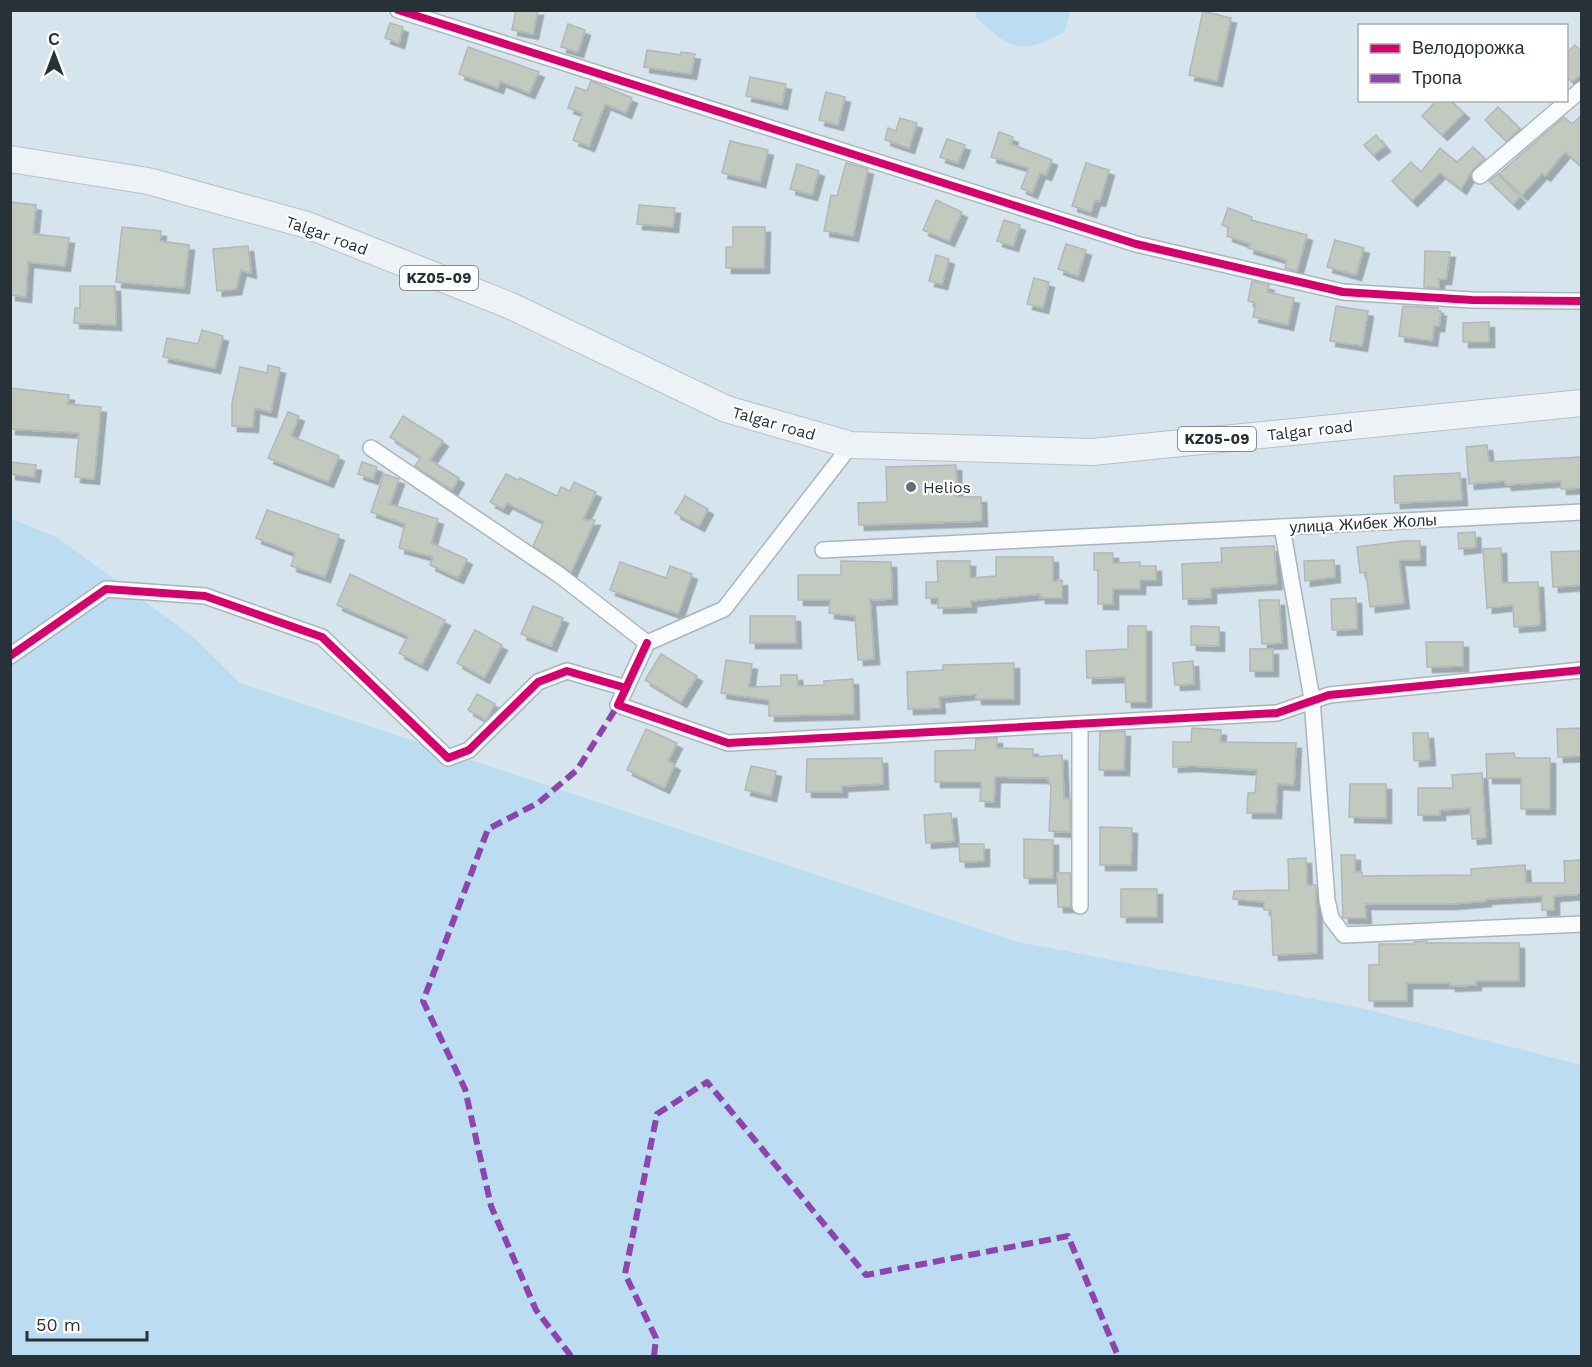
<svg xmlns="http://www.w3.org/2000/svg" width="1592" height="1367" viewBox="0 0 1592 1367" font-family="'Work Sans',sans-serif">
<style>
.green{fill:#bcdcf2}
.building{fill:#c2cac0;stroke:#b1b8b7;stroke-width:1.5;filter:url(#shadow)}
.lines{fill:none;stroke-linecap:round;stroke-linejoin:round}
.street-casing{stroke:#abb5bd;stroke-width:18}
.primary-casing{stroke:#bac1c5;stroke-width:28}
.street{stroke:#f9fbfc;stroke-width:15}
.primary{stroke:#ecf2f6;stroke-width:26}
.quiet{stroke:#8e44ad;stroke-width:6;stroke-dasharray:12 6;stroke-linecap:butt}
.cycleway-casing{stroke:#fff;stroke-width:11}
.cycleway{stroke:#d6006c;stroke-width:8}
.poi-dot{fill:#647077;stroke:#fff;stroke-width:2}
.labels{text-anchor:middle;stroke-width:4.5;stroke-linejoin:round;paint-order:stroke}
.shield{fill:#fff;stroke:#686f74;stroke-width:1.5}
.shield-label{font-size:15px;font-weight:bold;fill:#273138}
.street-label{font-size:16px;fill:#273138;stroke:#fff}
.poi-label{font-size:16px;fill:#273138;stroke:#fff;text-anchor:start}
</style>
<defs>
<filter id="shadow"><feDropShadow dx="5.5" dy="5.5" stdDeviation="0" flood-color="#0004"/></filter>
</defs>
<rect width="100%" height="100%" fill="#d6e4ed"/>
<g class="green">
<path d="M977,11V10L1070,11L1064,32C1023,56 1008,49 976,17Z"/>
<path d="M10,518L58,538L192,636L240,683L1018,942L1361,1008L1581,1065V1356H11Z"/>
</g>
<g class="building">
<path d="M516,10H538L533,34L512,30Z"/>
<path d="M1203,11L1231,18L1217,81L1189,75Z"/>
<path d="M390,23L403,27L399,43L385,38Z"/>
<path d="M568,24L585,30L578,52L561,47Z"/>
<path d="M1575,45L1581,51V74L1572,82L1566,76V53Z"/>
<path d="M468,47L539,72L529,93L500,81L498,88L459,74Z"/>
<path d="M647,50L681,55V52L695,54L691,74L644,67Z"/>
<path d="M750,77L786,84L782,104L746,96Z"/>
<path d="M591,81L632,98L626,113L605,104L589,146L573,140L583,113L568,108L576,87L587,91Z"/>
<path d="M826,92L845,97L838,125L819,120Z"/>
<path d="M1437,100H1450L1464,113L1442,135L1422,116Z"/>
<path d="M1498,107L1520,129L1506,141L1485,120Z"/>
<path d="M1581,116V166L1565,152L1545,176L1542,173L1522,195L1499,174L1564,117L1572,124Z"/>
<path d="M900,118L917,123L909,148L885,140L888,128L896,131Z"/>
<path d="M999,132L1013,137L1011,144L1052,160L1046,175L1040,173L1032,193L1021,188L1029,168L991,157Z"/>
<path d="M1376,135L1385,146L1373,155L1364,145Z"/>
<path d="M947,139L965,145L958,163L940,157Z"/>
<path d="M730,141L768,150L760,182L722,173Z"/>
<path d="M1473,147L1485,159L1473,169L1461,189L1440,173L1412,201L1392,181L1411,162L1421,172L1440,148L1457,162Z"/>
<path d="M846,163L868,169L853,236L824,231L831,195L837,196Z"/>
<path d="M1086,163L1109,170L1100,201L1095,200L1091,212L1072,206Z"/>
<path d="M797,164L819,171L812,195L790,189Z"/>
<path d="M1498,174L1520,197L1513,204L1489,181Z"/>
<path d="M936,200L962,212L949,241L923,230Z"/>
<path d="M10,202L36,205L33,234L69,238L65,266L28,262L26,297L10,295Z"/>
<path d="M639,205L675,208L673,227L637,224Z"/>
<path d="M1228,208L1252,217L1251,220L1307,235L1297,271L1285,268L1287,260L1248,248L1250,244L1227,236L1229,228L1222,225Z"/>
<path d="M1004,220L1020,225L1013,246L997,241Z"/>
<path d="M122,227L161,231L160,241L189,245L184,288L116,282Z"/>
<path d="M733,227H765L764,268H726V247H733Z"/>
<path d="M1335,240L1364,248L1356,275L1327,267Z"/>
<path d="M1066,244L1086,250L1078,276L1058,269Z"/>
<path d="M248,246L251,273L241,270L236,289L217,291L213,249Z"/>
<path d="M1425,251L1450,252L1446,279H1439V288L1424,287Z"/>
<path d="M936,255L949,259L942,284L929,281Z"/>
<path d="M1034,278L1049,282L1043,308L1027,304Z"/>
<path d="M1252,281L1269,285L1267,292L1294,298L1288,325L1253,317L1256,303L1248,301Z"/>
<path d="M80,286H115L116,325L74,323L75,308H80Z"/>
<path d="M1336,306L1368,311L1362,346L1330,341Z"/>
<path d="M1403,306L1438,308V311H1441L1439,326H1434L1432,341L1399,336Z"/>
<path d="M1489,322V342H1463V323Z"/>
<path d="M202,330L223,336L215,368L163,357L167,338L198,344Z"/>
<path d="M268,365L280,368L271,412L254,408L253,427L232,426V403L240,367L267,373Z"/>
<path d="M10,388L69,395L68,404L101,407L94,479L75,477L79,433L10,429Z"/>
<path d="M288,412L299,416L291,436L339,456L328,482L268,458Z"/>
<path d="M403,416L443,441L430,460L459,478L452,490L415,466L421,457L390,437Z"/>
<path d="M1487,445L1489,462L1581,457V488L1561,489V481L1506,485L1505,481L1469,484L1466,447Z"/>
<path d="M10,462L36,465L34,477L10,474Z"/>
<path d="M362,462L377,467L373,479L358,474Z"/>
<path d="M956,465L957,497H981L982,521L859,525L858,503L887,502L886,467Z"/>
<path d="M1460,473L1462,500L1395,503L1394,476Z"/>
<path d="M384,474L399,479L390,504L438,519L431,543L467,559L458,578L430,565L433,557L399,548L405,524L371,512Z"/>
<path d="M506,474L518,480L520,478L557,496L561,487L570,491L574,482L596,492L583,520H595L571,572L533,546L544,522L507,503L503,509L490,502Z"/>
<path d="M685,496L708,509L699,526L675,513Z"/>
<path d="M267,510L339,535L325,577L291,566L295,553L256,538Z"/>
<path d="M1475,532L1476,547L1459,549L1458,533Z"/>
<path d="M1404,541H1420V560H1399L1404,603L1370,607L1366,572L1360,573L1357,547Z"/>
<path d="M1274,546L1277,584L1211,588V598L1183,599L1182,564L1222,562L1221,548Z"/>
<path d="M1501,548L1502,583L1538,582L1540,625L1514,627L1513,605L1487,608L1483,549Z"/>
<path d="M1581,551V585L1553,587L1551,552Z"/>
<path d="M1094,553H1113V563L1140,562V566H1156V580H1140V589H1113V604H1098V570H1094Z"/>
<path d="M996,557H1053V581L1062,580V598H1040V594L971,601V607L938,608V598H926V582H938L937,561H970V578L996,576Z"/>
<path d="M1334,560L1335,577L1305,581L1304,561Z"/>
<path d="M841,561L891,562L892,599L870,600L874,659L858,660L855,616L829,613L830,600H798V575H841Z"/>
<path d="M620,562L666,578L670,566L692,574L678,614L610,590Z"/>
<path d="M350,574L445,620L422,665L399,653L408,636L337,605Z"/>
<path d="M1356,598L1357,629L1332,630L1331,599Z"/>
<path d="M1259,600H1279L1282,643L1262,644Z"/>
<path d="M533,606L563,618L551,646L521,634Z"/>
<path d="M750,616H795L796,643H750Z"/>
<path d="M1128,626H1146V702H1126L1125,677L1087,678L1086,651L1128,649Z"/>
<path d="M1191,626L1219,627V646L1191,645Z"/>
<path d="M475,630L502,645L484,678L457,663Z"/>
<path d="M1426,642H1463V666L1427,667Z"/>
<rect x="1250" y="649" width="23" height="22"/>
<path d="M661,654L697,676L681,702L645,680Z"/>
<path d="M726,660L752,664L749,687L781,686V675H797L798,686L824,685V681L853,679L854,714L769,716V700L721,693Z"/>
<path d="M1193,661L1194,684L1175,685L1173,663Z"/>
<path d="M1014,663V699H976V694L939,697L940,708L908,709L907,672L943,670V665Z"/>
<path d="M477,694L495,704L486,720L468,710Z"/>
<path d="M1192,728L1221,730L1220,742L1296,743L1294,785L1277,784L1276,813H1247L1248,793H1255L1257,770L1193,766L1173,767V742H1191Z"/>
<path d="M1581,728V756L1558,757L1557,729Z"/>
<path d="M646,729L677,743L668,761L675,765L664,788L627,770Z"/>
<path d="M1125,731L1124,770H1099L1100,732Z"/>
<path d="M1413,733H1428L1430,760L1414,761Z"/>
<path d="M997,738V748L1033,749V757L1062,755L1064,798L1070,799V832L1049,831L1051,787L1048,778L995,777L994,802L980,801L981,782H935V751L975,750L976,739Z"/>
<path d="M1514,753L1515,758H1550V809H1521V778H1487L1486,754Z"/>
<path d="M882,758L883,784L842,786V792H806L807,759Z"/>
<path d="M751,766L776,771L771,796L745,790Z"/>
<path d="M1482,773L1486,838L1472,839L1470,808L1440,810V815H1418V788H1453L1452,775Z"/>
<path d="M1350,784H1386V818L1349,817Z"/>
<path d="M951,813L954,841L926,843L924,815Z"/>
<path d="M1100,827L1132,828L1131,865H1100Z"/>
<path d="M1024,839L1053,840V878H1024Z"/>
<path d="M959,844H984V861L960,862Z"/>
<path d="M1341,855H1355V872H1362V876L1471,875V869L1525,865L1526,883H1565L1564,861L1581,860V894L1554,896V910H1542V896L1486,899V901L1451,904H1365L1366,918H1343Z"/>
<path d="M1306,858L1307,885H1316L1317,953L1273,955L1271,910H1264V902L1233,899L1234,891L1289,890L1288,859Z"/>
<path d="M1057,873H1070L1071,907H1058Z"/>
<rect x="1121" y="889" width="36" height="28"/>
<path d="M1427,941V943H1519V981H1476V985L1450,986V983H1407V1001H1369V965H1379V944H1414V942Z"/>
</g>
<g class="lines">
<g class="street-casing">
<g id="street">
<path d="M398,10L1136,244L1343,292L1472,300L1582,301"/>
<path d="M1480,176L1582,89"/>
<path d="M371,448L558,574L647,643L724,609L851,445"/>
<path d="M1582,512L1282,527L1312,699L1327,900L1331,918L1344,935L1582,924"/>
<path d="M823,550L1282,527"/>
<path d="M647,643L618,705L728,743L1277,713L1329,695L1582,670"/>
<path d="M10,656L106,589L205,596L322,637L448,758L469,750L538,682L567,671L626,688"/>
<path d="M1080,724V906"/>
</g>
</g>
<g class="primary-casing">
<path id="primary" d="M10,159L148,181L307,225L511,306L726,409L851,445L1092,452L1582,403"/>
</g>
<use href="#street" class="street"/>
<use href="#primary" class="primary"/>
<g class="quiet">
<path d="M571,1356L536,1310L491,1206L465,1089L423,1001L488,829L538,803L577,770L618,705"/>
<path d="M654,1356L656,1338L625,1274L657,1114L707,1082L866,1275L1068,1236L1118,1356"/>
</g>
<g class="cycleway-casing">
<g id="cycleway">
<path d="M398,10L1136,244L1343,292L1472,300L1582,301"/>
<path d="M647,643L618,705L728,743L1277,713L1329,695L1582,670"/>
<path d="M10,656L106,589L205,596L322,637L448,758L469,750L538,682L567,671L626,688"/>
</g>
</g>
<use href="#cycleway" class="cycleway"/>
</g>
<circle class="poi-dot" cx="911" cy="487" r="6"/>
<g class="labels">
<g class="shield">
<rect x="400" y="266" width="78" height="24" rx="4.5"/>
<rect x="1178" y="427" width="78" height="24" rx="4.5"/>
</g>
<g class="shield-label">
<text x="439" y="283">KZ05-09</text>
<text x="1217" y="444">KZ05-09</text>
</g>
<g class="street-label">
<text transform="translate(327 235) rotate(20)" y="6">Talgar road</text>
<text transform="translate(774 423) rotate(16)" y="6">Talgar road</text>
<text transform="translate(1310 430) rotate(-6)" y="6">Talgar road</text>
<text transform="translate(1363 523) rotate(-3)" y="6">улица Жибек Жолы</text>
</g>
<g class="poi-label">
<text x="923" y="493">Helios</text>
</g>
</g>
<rect width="1592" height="1367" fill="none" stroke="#273138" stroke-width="24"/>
<rect x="1358" y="24" width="210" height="78" fill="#ffffff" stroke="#a9adaf" stroke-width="1.5"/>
<rect x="1370" y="44" width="30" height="9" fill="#d6006c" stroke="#a9adaf" stroke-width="1.5"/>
<text x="1412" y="54" font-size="18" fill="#273138">Велодорожка</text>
<rect x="1370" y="74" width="30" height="9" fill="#8e44ad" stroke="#a9adaf" stroke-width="1.5"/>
<text x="1412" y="84" font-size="18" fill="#273138">Тропа</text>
<g transform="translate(54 54)" stroke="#ffffff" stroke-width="4.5" paint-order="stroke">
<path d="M0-4.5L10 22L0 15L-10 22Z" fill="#273138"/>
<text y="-9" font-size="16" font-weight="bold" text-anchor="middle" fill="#273138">С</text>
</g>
<path d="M27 1331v9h120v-9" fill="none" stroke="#273138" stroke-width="3"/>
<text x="36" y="1331" font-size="18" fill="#273138" stroke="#ffffff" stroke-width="4.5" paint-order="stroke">50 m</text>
</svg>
